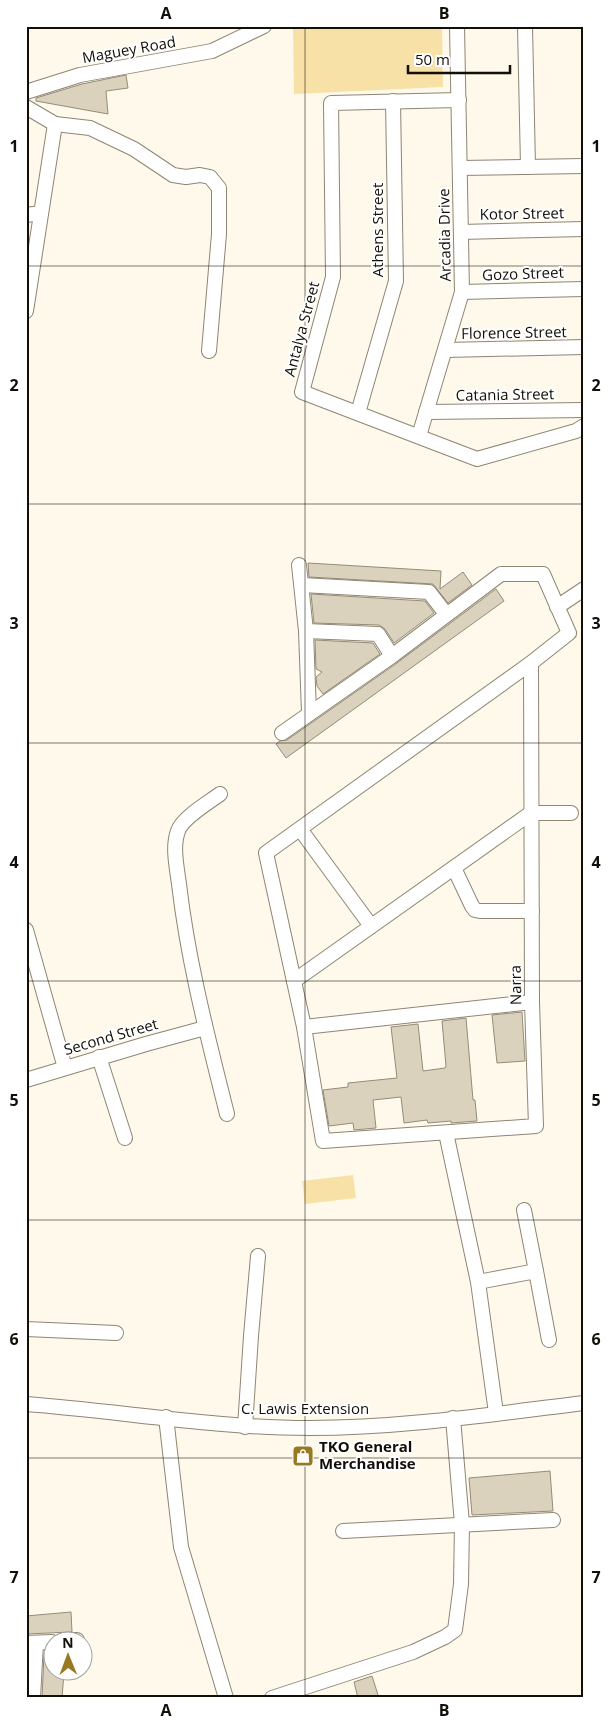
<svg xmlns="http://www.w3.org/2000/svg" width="610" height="1724" viewBox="0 0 610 1724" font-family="'Open Sans',sans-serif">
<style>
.green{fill:#f8e1a6}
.building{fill:#dad2bc;stroke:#948c78}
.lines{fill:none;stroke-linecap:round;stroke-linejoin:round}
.minor-casing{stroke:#8e8672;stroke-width:16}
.minor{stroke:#fff;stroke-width:14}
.grid{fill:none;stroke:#120f08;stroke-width:1;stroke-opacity:0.55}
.labels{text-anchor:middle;stroke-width:4;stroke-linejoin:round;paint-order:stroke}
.street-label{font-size:15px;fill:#120f08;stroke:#fff}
.poi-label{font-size:15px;font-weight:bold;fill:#120f08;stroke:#fff;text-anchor:start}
.neatline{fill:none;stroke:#120f08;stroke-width:2}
.grid-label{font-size:16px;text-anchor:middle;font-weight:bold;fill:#120f08}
</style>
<rect width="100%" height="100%" fill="#fef9eb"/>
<g class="green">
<path d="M293,26H442L443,87L294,94Z"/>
<path d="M353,1175L356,1198L305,1204L302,1181Z"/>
</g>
<g class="building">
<path d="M126,75L128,88L106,91L108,114L36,101V98L82,84Z"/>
<path d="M308,563L441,571L440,589L463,572L472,585L448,603L433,584L309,577Z"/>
<path d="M496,589L504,601L286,758L276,744L280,741L287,740L397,663Z"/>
<path d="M311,594L425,601L434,613L394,643L385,629L379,625L314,623Z"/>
<path d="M315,640L373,643L380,654L323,694L317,686L316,677L322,672L316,669Z"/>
<path d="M522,1012L525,1061L497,1063L492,1015Z"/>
<path d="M466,1018L473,1100H475L477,1121L451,1123V1121L428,1123L427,1120L404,1123L401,1097L373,1100L376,1128L354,1130L353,1123L329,1126L323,1090L348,1087V1083L397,1078L391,1027L418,1024L423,1071L445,1068L446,1066L442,1021Z"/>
<path d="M550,1471L553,1511L472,1515L469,1478Z"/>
<path d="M71,1612L72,1632L26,1634V1616Z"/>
<path d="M44,1654L52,1655V1672H64L62,1698H42Z"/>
<path d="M372,1676L379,1698H358L354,1682Z"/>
</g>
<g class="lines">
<g class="minor-casing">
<g id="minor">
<path d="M525,26L528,167"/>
<path d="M26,92L80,75L212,51L264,26"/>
<path d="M459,100L331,103L333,277L302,392L477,459L576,431L584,426"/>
<path d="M26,107L55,124L26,311"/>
<path d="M55,124L90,128L134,149L173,175L186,177L200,175L210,177L219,188V234L209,351"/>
<path d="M460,168L584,166"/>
<path d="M26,215L41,213"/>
<path d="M461,232L584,229"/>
<path d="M462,292L584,289"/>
<path d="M445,350L584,347"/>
<path d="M426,412L584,410"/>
<path d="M358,413L396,281L393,101"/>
<path d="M419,436L462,292L457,26"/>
<path d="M299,565L306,631L309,713"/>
<path d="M302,585L429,592L446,614"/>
<path d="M557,607L584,589"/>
<path d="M306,631L378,634L392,656"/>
<path d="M282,733L392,656L501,574H543L569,633L531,663L266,853L304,1027L323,1141L536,1126L532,1002L531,663"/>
<path d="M220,794C208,803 182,818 178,831C172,847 177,868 179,884C188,962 208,1038 227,1114"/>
<path d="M300,829L371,926"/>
<path d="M454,868L472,906L475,910L480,911H532"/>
<path d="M26,930L65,1068"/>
<path d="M294,981L531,813H571"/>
<path d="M304,1027L532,1002"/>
<path d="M99,1057L125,1138"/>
<path d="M26,1080L146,1044L205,1028"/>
<path d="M446,1133L478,1282L496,1413"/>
<path d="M524,1210L536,1271"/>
<path d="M478,1282L536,1271L549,1340"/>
<path d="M26,1329L116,1333"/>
<path d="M26,1404C120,1411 214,1428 309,1428C401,1428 493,1414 584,1403"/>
<path d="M166,1417L181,1547L226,1698"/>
<path d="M245,1427L251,1336L258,1256"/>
<path d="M343,1531L553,1520"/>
<path d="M60,1642L77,1640"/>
<path d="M26,1643L52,1642"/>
<path d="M33,1698L36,1643"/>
<path d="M272,1698L413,1652L445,1637L455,1630L461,1584L462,1524L453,1418"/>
</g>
</g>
<use href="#minor" class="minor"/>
</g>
<path class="grid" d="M305,26V1698M26,266H584M26,504H584M26,743H584M26,981H584M26,1220H584M26,1458H584"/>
<defs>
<g id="shop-square" transform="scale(1.125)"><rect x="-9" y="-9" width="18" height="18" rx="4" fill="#967921" stroke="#fff"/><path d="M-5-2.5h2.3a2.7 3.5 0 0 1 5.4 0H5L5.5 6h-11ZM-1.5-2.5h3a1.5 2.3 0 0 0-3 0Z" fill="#fff"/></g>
</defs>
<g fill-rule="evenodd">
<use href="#shop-square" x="303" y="1456"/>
</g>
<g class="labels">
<g class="street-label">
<text transform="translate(129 50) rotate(-10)" y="5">Maguey Road</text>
<text transform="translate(522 214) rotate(-1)" y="5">Kotor Street</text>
<text transform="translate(378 230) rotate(-90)" y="5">Athens Street</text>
<text transform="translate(445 235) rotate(-91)" y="5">Arcadia Drive</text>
<text transform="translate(523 274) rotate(-2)" y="5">Gozo Street</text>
<text transform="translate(302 329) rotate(-75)" y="5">Antalya Street</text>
<text transform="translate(514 333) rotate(-1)" y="5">Florence Street</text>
<text transform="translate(505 395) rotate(-1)" y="5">Catania Street</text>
<text transform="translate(516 985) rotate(-91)" y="5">Narra</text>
<text transform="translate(111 1037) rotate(-16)" y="5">Second Street</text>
<text x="305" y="1414">C. Lawis Extension</text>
</g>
<g class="poi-label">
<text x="319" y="1452">TKO General<tspan x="319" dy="17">Merchandise</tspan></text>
</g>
</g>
<rect width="610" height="1724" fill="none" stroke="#ffffff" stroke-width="55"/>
<g transform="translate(68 1656) rotate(359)"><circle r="24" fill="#ffffff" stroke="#a09f9c"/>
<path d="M0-4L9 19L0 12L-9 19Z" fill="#967921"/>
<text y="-8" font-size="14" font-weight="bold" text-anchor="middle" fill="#120f08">N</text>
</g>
<path d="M408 65v8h102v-8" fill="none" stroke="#120f08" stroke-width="2.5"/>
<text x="415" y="65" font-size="15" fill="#120f08" stroke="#ffffff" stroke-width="4" paint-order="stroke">50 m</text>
<rect x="28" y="28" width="554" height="1668" class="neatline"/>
<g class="grid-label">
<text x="166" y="19">A</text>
<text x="444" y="19">B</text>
<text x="14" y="152">1</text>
<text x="596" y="152">1</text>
<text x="14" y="391">2</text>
<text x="596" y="391">2</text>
<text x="14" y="629">3</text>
<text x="596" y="629">3</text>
<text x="14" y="868">4</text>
<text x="596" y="868">4</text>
<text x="14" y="1106">5</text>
<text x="596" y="1106">5</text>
<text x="14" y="1345">6</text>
<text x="596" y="1345">6</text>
<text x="14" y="1583">7</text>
<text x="596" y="1583">7</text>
<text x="166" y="1716">A</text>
<text x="444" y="1716">B</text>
</g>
</svg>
